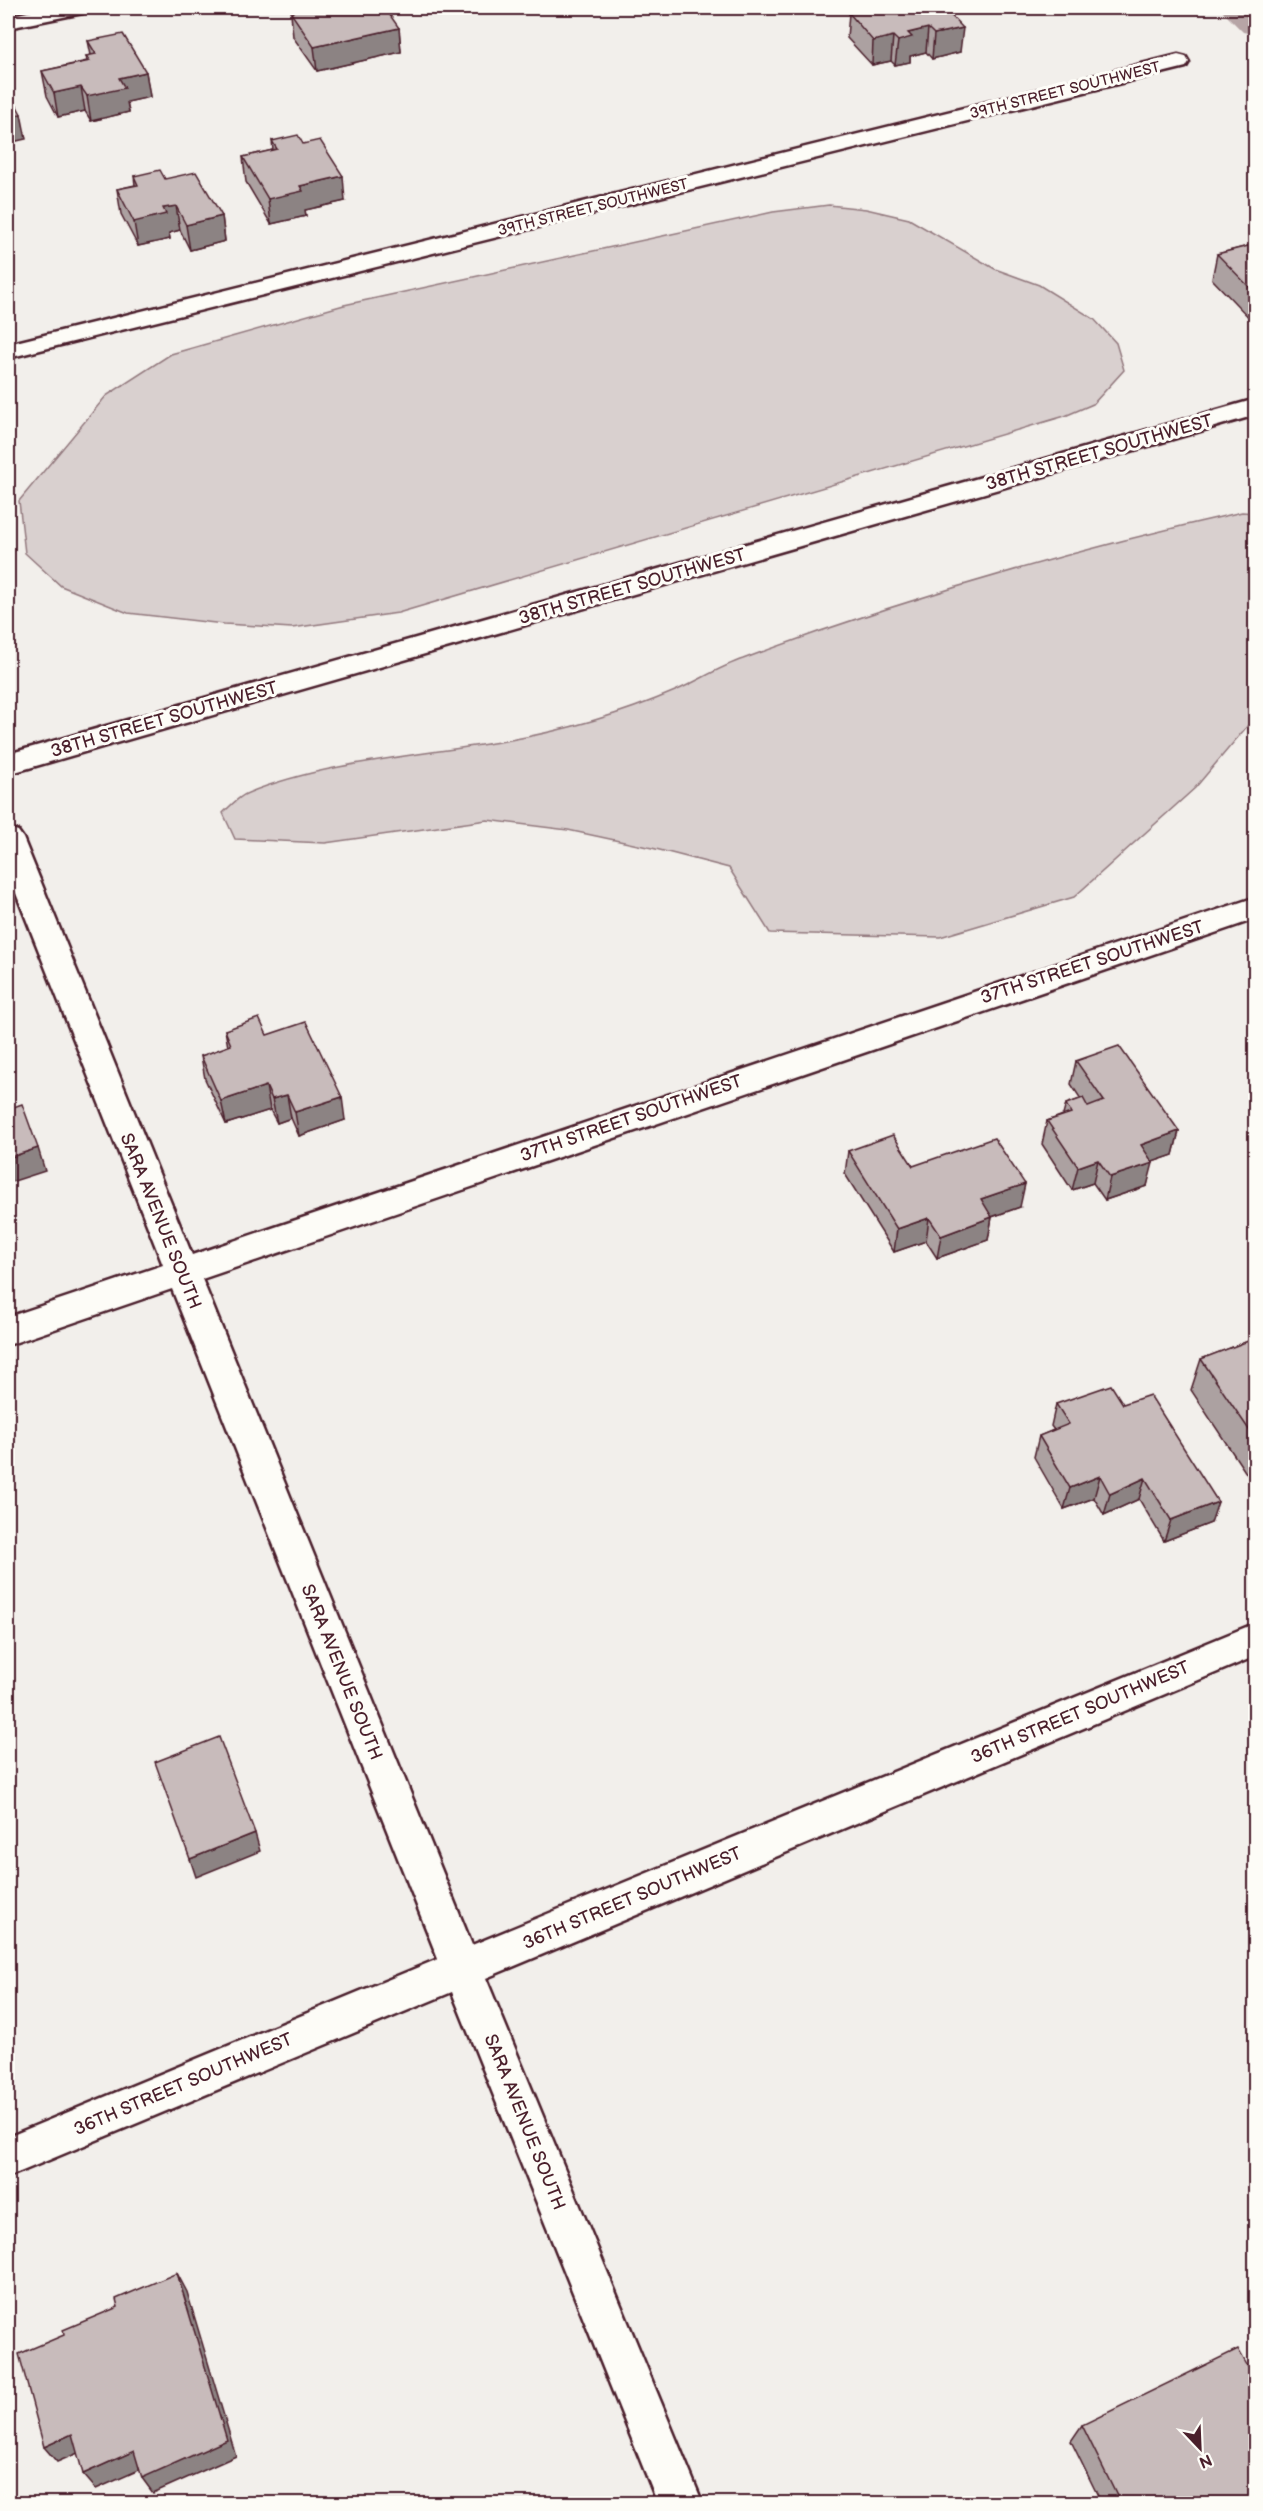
<svg xmlns="http://www.w3.org/2000/svg" width="1263" height="2511" viewBox="0 0 1263 2511" font-family="'Balsamiq Sans',sans-serif">
<style>
.green{fill:#d9d0cf;stroke:#92787d;stroke-width:1.5}
.lines{fill:none;stroke-linecap:round;stroke-linejoin:round}
.canal{fill:#b7a5a6;fill-rule:evenodd}
.minor-casing{stroke:#4a1f2b;stroke-width:5}
.minor{fill:#fdfcf7;fill-rule:evenodd}
.wall{fill:#aca1a1;stroke:#4a1f2b;stroke-width:1.5}
.shaded-wall{fill:#8c8383;stroke:#4a1f2b;stroke-width:1.5}
.building{fill:#c8bbbb;stroke:#4a1f2b;stroke-width:1.5}
.labels{text-anchor:middle;stroke-width:6;stroke-linejoin:round;paint-order:stroke}
.far-street-label{font-size:15px;fill:#4a1f2b;stroke:#fdfcf7}
.street-label{font-size:18px;fill:#4a1f2b;stroke:#fdfcf7}
</style>
<rect width="100%" height="100%" fill="#f2efeb"/>
<filter id="ink" filterUnits="userSpaceOnUse"><feTurbulence type="fractalNoise" baseFrequency=".0167" numOctaves="2"/><feDisplacementMap in="SourceGraphic" scale="12" xChannelSelector="R" yChannelSelector="G"/><feConvolveMatrix kernelMatrix="1 2 1 2 8 2 1 2 1" color-interpolation-filters="sRGB"/></filter>
<g filter="url(#ink)">
<g class="green">
<path d="M829,205L866,209L909,219L995,269L1039,285L1094,319L1116,343L1124,370L1093,404L1065,416L398,613L292,628L224,624L128,613L61,586L25,553L19,501L106,396L171,354L344,305L773,212Z"/>
<path d="M1242,512L1255,513V717L1195,788L1074,897L940,937L770,933L729,868L652,848L568,830L487,820L325,843L235,839L223,813C230,806 239,796 248,793C323,762 425,755 505,741C562,731 622,714 675,691C698,681 719,667 743,659C906,598 1073,550 1242,512Z"/>
</g>
<g class="lines">
<path class="canal" d="M1219,8H1256V35L1243,32Z"/>
<g class="minor-casing">
<g id="minor">
<path d="M47,8H86L83,13L8,28V16Z"/>
<path d="M1178,55L1186,57L1189,62L1186,67L8,358V344Z"/>
<path d="M1256,399V415L8,774V754Z"/>
<path d="M8,828L18,831L23,838L192,1255L1256,897V919L202,1279L472,1945L1256,1623V1656L486,1978L703,2504H658L452,1992L8,2177V2137L438,1959L172,1289L8,1345V1317L163,1265L8,873Z"/>
</g>
</g>
<use href="#minor" class="minor"/>
</g>
<g class="wall">
<path d="M311,8L399,28L401,52L317,71L293,37L291,13Z"/>
<path d="M864,8H944L960,52L932,59L926,52L910,56V62L895,65L891,61L872,65L847,38L849,13L864,10Z"/>
<path d="M88,41L146,72L150,97L127,102L129,112L91,121L85,111L58,117L47,96L42,71L87,61L86,56L91,55Z"/>
<path d="M272,141L345,201L305,210L306,216L271,224L246,182L243,157L273,150Z"/>
<path d="M134,176L165,179L222,216L225,241L190,250L180,230L169,233L170,239L138,246L121,214L117,189L135,185Z"/>
<path d="M1256,244V325L1212,279L1217,254Z"/>
<path d="M225,1030L267,1035L345,1120L299,1136L291,1118L277,1123L270,1110L226,1124L205,1079L201,1056L228,1047Z"/>
<path d="M1076,1061L1179,1131L1173,1155L1152,1162L1147,1186L1105,1200L1093,1183L1072,1190L1042,1144L1047,1121L1063,1115L1066,1104L1081,1099L1071,1084Z"/>
<path d="M848,1151L1020,1207L992,1217L988,1240L937,1258L926,1241L894,1252L845,1174Z"/>
<path d="M1256,1338V1477L1250,1479L1191,1390L1201,1359Z"/>
<path d="M1056,1404H1123L1211,1523L1164,1541L1139,1499L1104,1515L1094,1498L1064,1509L1034,1457L1039,1436L1054,1430L1051,1426Z"/>
<path d="M1082,2425L1256,2504H1102L1071,2441Z"/>
</g>
<g class="shaded-wall">
<path d="M399,28L401,52L317,71L314,47Z"/>
<path d="M928,28L926,52L910,56V62L895,65L898,41L908,33Z"/>
<path d="M963,28L960,52L932,59L934,34Z"/>
<path d="M893,36L891,61L872,65L873,41Z"/>
<path d="M146,72L150,97L127,102L129,112L91,121L87,96L119,78Z"/>
<path d="M81,87L85,111L58,117L54,93Z"/>
<path d="M21,114L26,139L8,143V117Z"/>
<path d="M343,176L345,201L305,210L306,216L271,224L268,199L300,186Z"/>
<path d="M176,206L180,230L169,233L170,239L138,246L134,222L163,208Z"/>
<path d="M222,216L225,241L190,250L186,225Z"/>
<path d="M266,1086L270,1110L226,1124L221,1101Z"/>
<path d="M287,1095L291,1118L277,1123L272,1099Z"/>
<path d="M342,1097L345,1120L299,1136L295,1112Z"/>
<path d="M1179,1131L1173,1155L1135,1168L1141,1145Z"/>
<path d="M38,1148L45,1171L8,1183V1158Z"/>
<path d="M1098,1160L1093,1183L1072,1190L1078,1167Z"/>
<path d="M1153,1163L1147,1186L1105,1200L1110,1177Z"/>
<path d="M1025,1184L1020,1207L977,1222L981,1199Z"/>
<path d="M992,1217L988,1240L937,1258L941,1236Z"/>
<path d="M929,1218L926,1241L894,1252L897,1229Z"/>
<path d="M1256,1464V1477L1250,1479Z"/>
<path d="M1100,1476L1094,1498L1064,1509L1070,1488Z"/>
<path d="M1145,1478L1139,1499L1104,1515L1110,1494Z"/>
<path d="M1218,1502L1211,1523L1164,1541L1171,1520Z"/>
<path d="M255,1833L260,1851L196,1877L190,1859Z"/>
<path d="M177,2273L187,2292L236,2456L153,2493L142,2478Z"/>
<path d="M72,2434L85,2450L57,2462L44,2447Z"/>
<path d="M134,2451L146,2467L96,2489L83,2474Z"/>
</g>
<g class="building">
<path d="M296,8H312H311H385L399,28L314,47L291,13L294,12Z"/>
<path d="M871,8H944L963,28L934,34L928,28L908,33L912,37L898,41L893,36L873,41L849,13Z"/>
<path d="M123,34L146,72L119,78L125,88L87,96L81,87L54,93L42,71L90,61L86,56L96,54L88,41Z"/>
<path d="M8,89L21,114L8,117Z"/>
<path d="M298,135L303,144L320,140L343,176L300,186L303,191L268,199L243,157L277,149L272,141Z"/>
<path d="M160,170L165,179L196,172L222,216L186,225L176,206L163,208L166,214L134,222L117,189L138,185L134,176Z"/>
<path d="M1256,244V294L1217,254Z"/>
<path d="M259,1018L267,1035L306,1022L342,1097L295,1112L287,1095L272,1099L266,1086L221,1101L201,1056L231,1045L225,1030Z"/>
<path d="M1119,1046L1179,1131L1141,1145L1153,1163L1110,1177L1098,1160L1078,1167L1047,1121L1071,1113L1066,1104L1083,1098L1088,1107L1104,1101L1076,1061Z"/>
<path d="M22,1104L38,1148L8,1158V1109Z"/>
<path d="M893,1135L913,1166L994,1138L1025,1184L981,1199L992,1217L941,1236L929,1218L897,1229L848,1151Z"/>
<path d="M1256,1338V1440L1201,1359Z"/>
<path d="M1111,1385L1123,1404L1150,1395L1218,1502L1171,1520L1145,1478L1110,1494L1100,1476L1070,1488L1039,1436L1069,1424L1056,1404Z"/>
<path d="M219,1737L255,1833L190,1859L155,1762Z"/>
<path d="M177,2273L227,2440L142,2478L134,2451L83,2474L72,2434L44,2447L19,2354L64,2335L63,2330L118,2307L116,2299Z"/>
<path d="M1238,2349L1256,2381V2504H1121L1082,2425Z"/>
</g>
</g>
<g class="labels">
<g class="far-street-label">
<text transform="translate(1065 90) rotate(-14)" y="5">39TH STREET SOUTHWEST</text>
<text transform="translate(593 207) rotate(-14)" y="5">39TH STREET SOUTHWEST</text>
</g>
<g class="street-label">
<text transform="translate(1099 452) rotate(-16)" y="6">38TH STREET SOUTHWEST</text>
<text transform="translate(632 586) rotate(-16)" y="6">38TH STREET SOUTHWEST</text>
<text transform="translate(164 719) rotate(-16)" y="6">38TH STREET SOUTHWEST</text>
<text transform="translate(1092 962) rotate(-18)" y="6">37TH STREET SOUTHWEST</text>
<text transform="translate(631 1118) rotate(-19)" y="6">37TH STREET SOUTHWEST</text>
<text transform="translate(161 1221) rotate(68)" y="6">SARA AVENUE SOUTH</text>
<text transform="translate(342 1672) rotate(68)" y="6">SARA AVENUE SOUTH</text>
<text transform="translate(1080 1712) rotate(-23)" y="6">36TH STREET SOUTHWEST</text>
<text transform="translate(632 1898) rotate(-23)" y="6">36TH STREET SOUTHWEST</text>
<text transform="translate(183 2084) rotate(-23)" y="6">36TH STREET SOUTHWEST</text>
<text transform="translate(525 2122) rotate(68)" y="6">SARA AVENUE SOUTH</text>
</g>
</g>
<rect width="1263" height="2511" fill="none" stroke="#fdfcf7" stroke-width="30"/>
<rect x="15" y="15" width="1233" height="2481" fill="none" stroke="#4a1f2b" stroke-width="2" filter="url(#ink)"/>
<g transform="translate(1200 2448) rotate(157)" stroke="#fdfcf7" stroke-width="4.5" paint-order="stroke">
<path d="M0-4.5L10 22L0 15L-10 22Z" fill="#4a1f2b"/>
<text y="-9" font-size="16" font-weight="bold" text-anchor="middle" fill="#4a1f2b">N</text>
</g>
</svg>
